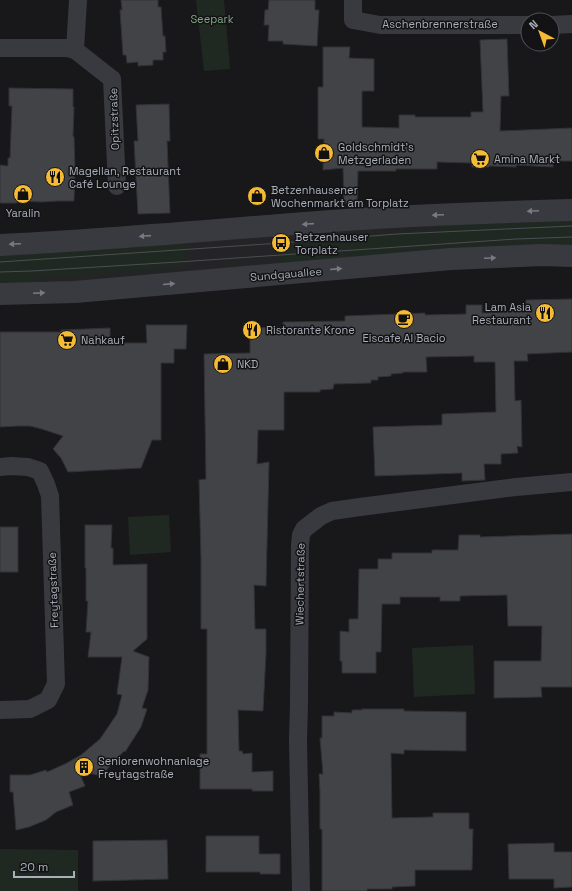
<svg xmlns="http://www.w3.org/2000/svg" width="572" height="891" viewBox="0 0 572 891" font-family="'Space Grotesk',sans-serif">
<style>
.built{fill:#242427}
.green{fill:#202921}
.building{fill:#424347;stroke:#323236}
.lines{fill:none;stroke-linecap:round;stroke-linejoin:round}
.minor{stroke:#393a3f;stroke-width:18}
.tertiary{stroke:#393a3f;stroke-width:22}
.tram{stroke:#4c4e54;stroke-width:1}
.oneway{fill:#777a83}
.labels{text-anchor:middle;stroke-width:3;stroke-linejoin:round;paint-order:stroke}
.park-label{font-size:11px;fill:#81a584;stroke:#131315}
.street-label{font-size:11px;fill:#aaafba;stroke:#131315}
.poi-label{font-size:11px;fill:#aaafba;stroke:#131315;text-anchor:start}
</style>
<rect width="100%" height="100%" fill="#18181a"/>
<path class="built" d="M441,220L572,247L35,288L4,254Z"/>
<g class="green">
<path d="M196,0H224L230,69L204,71Z"/>
<path d="M572,217V247L279,265L278,241L441,229V220Z"/>
<path d="M184,240L186,267L35,278V288L0,289V254Z"/>
<path d="M169,515L171,552L130,555L128,517Z"/>
<path d="M473,645L475,694L414,697L412,648Z"/>
<path d="M0,849L78,850V891H0Z"/>
</g>
<g class="building">
<path d="M121,0H158V7H161L163,36H165L166,52H163V60H153V65L138,66V62L127,63L126,55H123L120,10H122Z"/>
<path d="M269,0H315V10H319L317,46L283,44V41H268L269,25H264L265,10H268Z"/>
<path d="M507,39L509,96H501L500,131L572,128V161H553V167L516,165V167L489,166V167H472V163L437,162V169H396V171H358L357,203H344L343,168L323,170L324,139H318V87H323V47H350L349,58L374,59V91H362V127L399,128V115H415V117H471V112H483L480,40Z"/>
<path d="M9,88L73,89V107H74L73,136L74,137L75,168L74,201H57L42,202L18,201L17,203H0V165L8,166V158H10L12,106H9Z"/>
<path d="M169,104L170,141H167L170,213L138,214L134,141H138L136,105Z"/>
<path d="M572,299V352L527,354L528,361H514L515,401L521,400L522,447L517,446L518,453L501,454V464H484L485,480L462,481V473L375,476L373,427L442,425V414L496,412L495,362H474V356L426,357L427,372H403V373L391,374V376L378,377V380H371V383L334,384L333,389L320,390V392H284V430H258L257,464L269,462L266,586L254,585L255,629H266V653L263,711L238,710L239,751H242L243,754L252,753V772L273,771V791H252V789H200V754H207V629H201V559L199,480L206,479L204,354L250,353V328L283,327V322L345,321V316L425,313V315L466,314V305H482V313L526,311V300Z"/>
<path d="M146,325H187L186,349H174V363H161V440H152L141,468L68,472L61,458L53,449L63,436L42,429L30,426H18L0,427V332H61V330L110,328V343H147Z"/>
<path d="M85,525H112L111,548H113V565L147,564V639L133,651L149,657L148,690L142,708L147,709L141,727L125,752L124,751L101,776L78,770L85,786L69,792L73,805L56,812L46,820L29,827L16,830L13,792H10V775H30L46,770L47,772L65,764L81,755L100,739L117,714L122,695L117,694L122,657H88L91,632H86L88,601H86V568H85Z"/>
<rect x="0" y="527" width="18" height="45"/>
<path d="M572,534V687H541L542,697L494,698V661H541L542,626H508L507,595L460,596V601H440V597H400V604H382L381,652H376V673H342V661H340V631L349,632V619H358L359,569H378V559H392V553H432V550H458L459,535H480V537Z"/>
<path d="M362,709H404V711L466,712V751L404,750V754L391,753L392,818L433,817V813H469V829H473L472,870H415V886L392,887V889H367V891H322V829H320V792L319,774H323L320,738H322V716H334V712L352,713V710H362Z"/>
<path d="M206,836H259V854H280V874H260V872H206Z"/>
<path d="M167,840L168,879L93,881V841Z"/>
<path d="M554,843V852H572V887L554,888V879H509L508,844Z"/>
</g>
<g class="lines">
<g class="minor">
<path d="M353,0V20L380,25H528"/>
<path d="M552,25L572,24"/>
<path d="M0,48H67L75,50L112,79L117,186"/>
<path d="M75,50L78,0"/>
<path d="M0,467L11,466L28,467L40,471L46,484L50,496L56,684L48,700L30,709L0,710"/>
<path d="M301,891L298,741L299,703L300,545L301,535L304,529L321,516L332,511L360,507L516,487L572,482"/>
</g>
<g class="tertiary">
<path d="M0,245C126,239 251,226 376,218C441,214 507,212 572,210"/>
<path d="M0,294L75,292L451,259L543,255L572,256"/>
</g>
<g class="tram">
<path d="M0,262L281,243L397,234L572,226"/>
<path d="M0,272L32,271L178,262L516,239L572,237"/>
</g>
</g>
<defs><path id="oneway-solid" d="M-6-.8H1V-3.2L6.5 0L1 3.2V.8H-6Z"/></defs>
<g class="oneway">
<use href="#oneway-solid" transform="translate(533 211) rotate(178)"/>
<use href="#oneway-solid" transform="translate(438 215) rotate(177)"/>
<use href="#oneway-solid" transform="translate(308 224) rotate(176)"/>
<use href="#oneway-solid" transform="translate(145 236) rotate(176)"/>
<use href="#oneway-solid" transform="translate(15 244) rotate(177)"/>
<use href="#oneway-solid" transform="translate(490 258) rotate(-3)"/>
<use href="#oneway-solid" transform="translate(336 269) rotate(-5)"/>
<use href="#oneway-solid" transform="translate(169 284) rotate(-5)"/>
<use href="#oneway-solid" transform="translate(39 293) rotate(-2)"/>
</g>
<defs>
<g id="shop-disc" transform="scale(1)"><circle r="9.5" fill="#f6bb35" stroke="#131315"/><path d="M-5-2.5h2.3a2.7 3.5 0 0 1 5.4 0H5L5.5 6h-11ZM-1.5-2.5h3a1.5 2.3 0 0 0-3 0Z" fill="#111"/></g>
<g id="supermarket-disc" transform="scale(1)"><circle r="9.5" fill="#f6bb35" stroke="#131315"/><path d="M-6-5.5h2.5l.6 2H6L4.5 2H-2.5L-4.4-4H-6ZM-1.5 3.2a1.3 1.3 0 1 0 .1 0ZM3 3.2a1.3 1.3 0 1 0 .1 0Z" fill="#111"/></g>
<g id="restaurant-disc" transform="scale(1)"><circle r="9.5" fill="#f6bb35" stroke="#131315"/><path d="M-5-6h1v4h1v-4h1v4h1v-4h1v5L-1.5 .5V6h-2V.5L-5-1ZM5-6V6H3V1.5H1.5Q1.5-4 5-6Z" fill="#111"/></g>
<g id="bus-disc" transform="scale(1)"><circle r="9.5" fill="#f6bb35" stroke="#131315"/><path d="M-5-6H5V4H4V6H2V4H-2V6H-4V4H-5ZM-3.5-4V0h7V-4ZM-3.5 1.2v1.5H-2V1.2ZM2 1.2v1.5H3.5V1.2Z" fill="#111"/></g>
<g id="cafe-disc" transform="scale(1)"><circle r="9.5" fill="#f6bb35" stroke="#131315"/><path d="M-5.5-4.5H6V0H3Q3 3.5 0 3.5H-2.5Q-5.5 3.5-5.5 0ZM3-3.2v2h1.7v-2ZM-6 4.5H4V6H-6Z" fill="#111"/></g>
<g id="building-disc" transform="scale(1)"><circle r="9.5" fill="#f6bb35" stroke="#131315"/><path d="M-4-6H4V6H1V3H-1V6H-4ZM-2.5-4.3h1.7v1.8h-1.7ZM.8-4.3h1.7v1.8H.8ZM-2.5-1h1.7V.8h-1.7ZM.8-1h1.7V.8H.8Z" fill="#111"/></g>
</defs>
<g fill-rule="evenodd">
<use href="#shop-disc" x="324" y="153"/>
<use href="#supermarket-disc" x="480" y="159"/>
<use href="#restaurant-disc" x="55" y="177"/>
<use href="#shop-disc" x="23" y="194"/>
<use href="#shop-disc" x="257" y="196"/>
<use href="#bus-disc" x="281" y="243"/>
<use href="#restaurant-disc" x="545" y="313"/>
<use href="#cafe-disc" x="404" y="319"/>
<use href="#restaurant-disc" x="252" y="330"/>
<use href="#supermarket-disc" x="67" y="340"/>
<use href="#shop-disc" x="223" y="364"/>
<use href="#building-disc" x="84" y="767"/>
</g>
<g class="labels">
<g class="park-label">
<text x="212" y="23">Seepark</text>
</g>
<g class="street-label">
<text x="440" y="28">Aschenbrennerstraße</text>
<text transform="translate(114 119) rotate(-92)" y="4">Opitzstraße</text>
<text transform="translate(286 274) rotate(-5)" y="4">Sundgauallee</text>
<text transform="translate(300 584) rotate(-89)" y="4">Wiechertstraße</text>
<text transform="translate(53 590) rotate(-92)" y="4">Freytagstraße</text>
</g>
<g class="poi-label">
<text x="338" y="151">Goldschmidt's<tspan x="338" dy="13">Metzgerladen</tspan></text>
<text x="494" y="163">Amina Markt</text>
<text x="69" y="175">Magellan, Restaurant<tspan x="69" dy="13">Café Lounge</tspan></text>
<text x="271" y="194">Betzenhausener<tspan x="271" dy="13">Wochenmarkt am Torplatz</tspan></text>
<text x="23" y="217" text-anchor="middle">Yaralin</text>
<text x="295" y="241">Betzenhauser<tspan x="295" dy="13">Torplatz</tspan></text>
<text x="531" y="311" text-anchor="end">Lam Asia<tspan x="531" dy="13">Restaurant</tspan></text>
<text x="266" y="334">Ristorante Krone</text>
<text x="404" y="342" text-anchor="middle">Eiscafe Al Bacio</text>
<text x="81" y="344">Nahkauf</text>
<text x="237" y="368">NKD</text>
<text x="98" y="765">Seniorenwohnanlage<tspan x="98" dy="13">Freytagstraße</tspan></text>
</g>
</g>
<g transform="translate(540 32) rotate(319)"><circle r="19" fill="#131315" stroke="#4f5157"/>
<path d="M0-3L7 15L0 10L-7 15Z" fill="#f6bb35"/>
<text y="-6" font-size="11" font-weight="bold" text-anchor="middle" fill="#aaafba">N</text>
</g>
<path d="M14 871v6h60v-6" fill="none" stroke="#aaafba" stroke-width="2"/>
<text x="20" y="871" font-size="12" fill="#aaafba" stroke="#131315" stroke-width="3" paint-order="stroke">20 m</text>
</svg>
